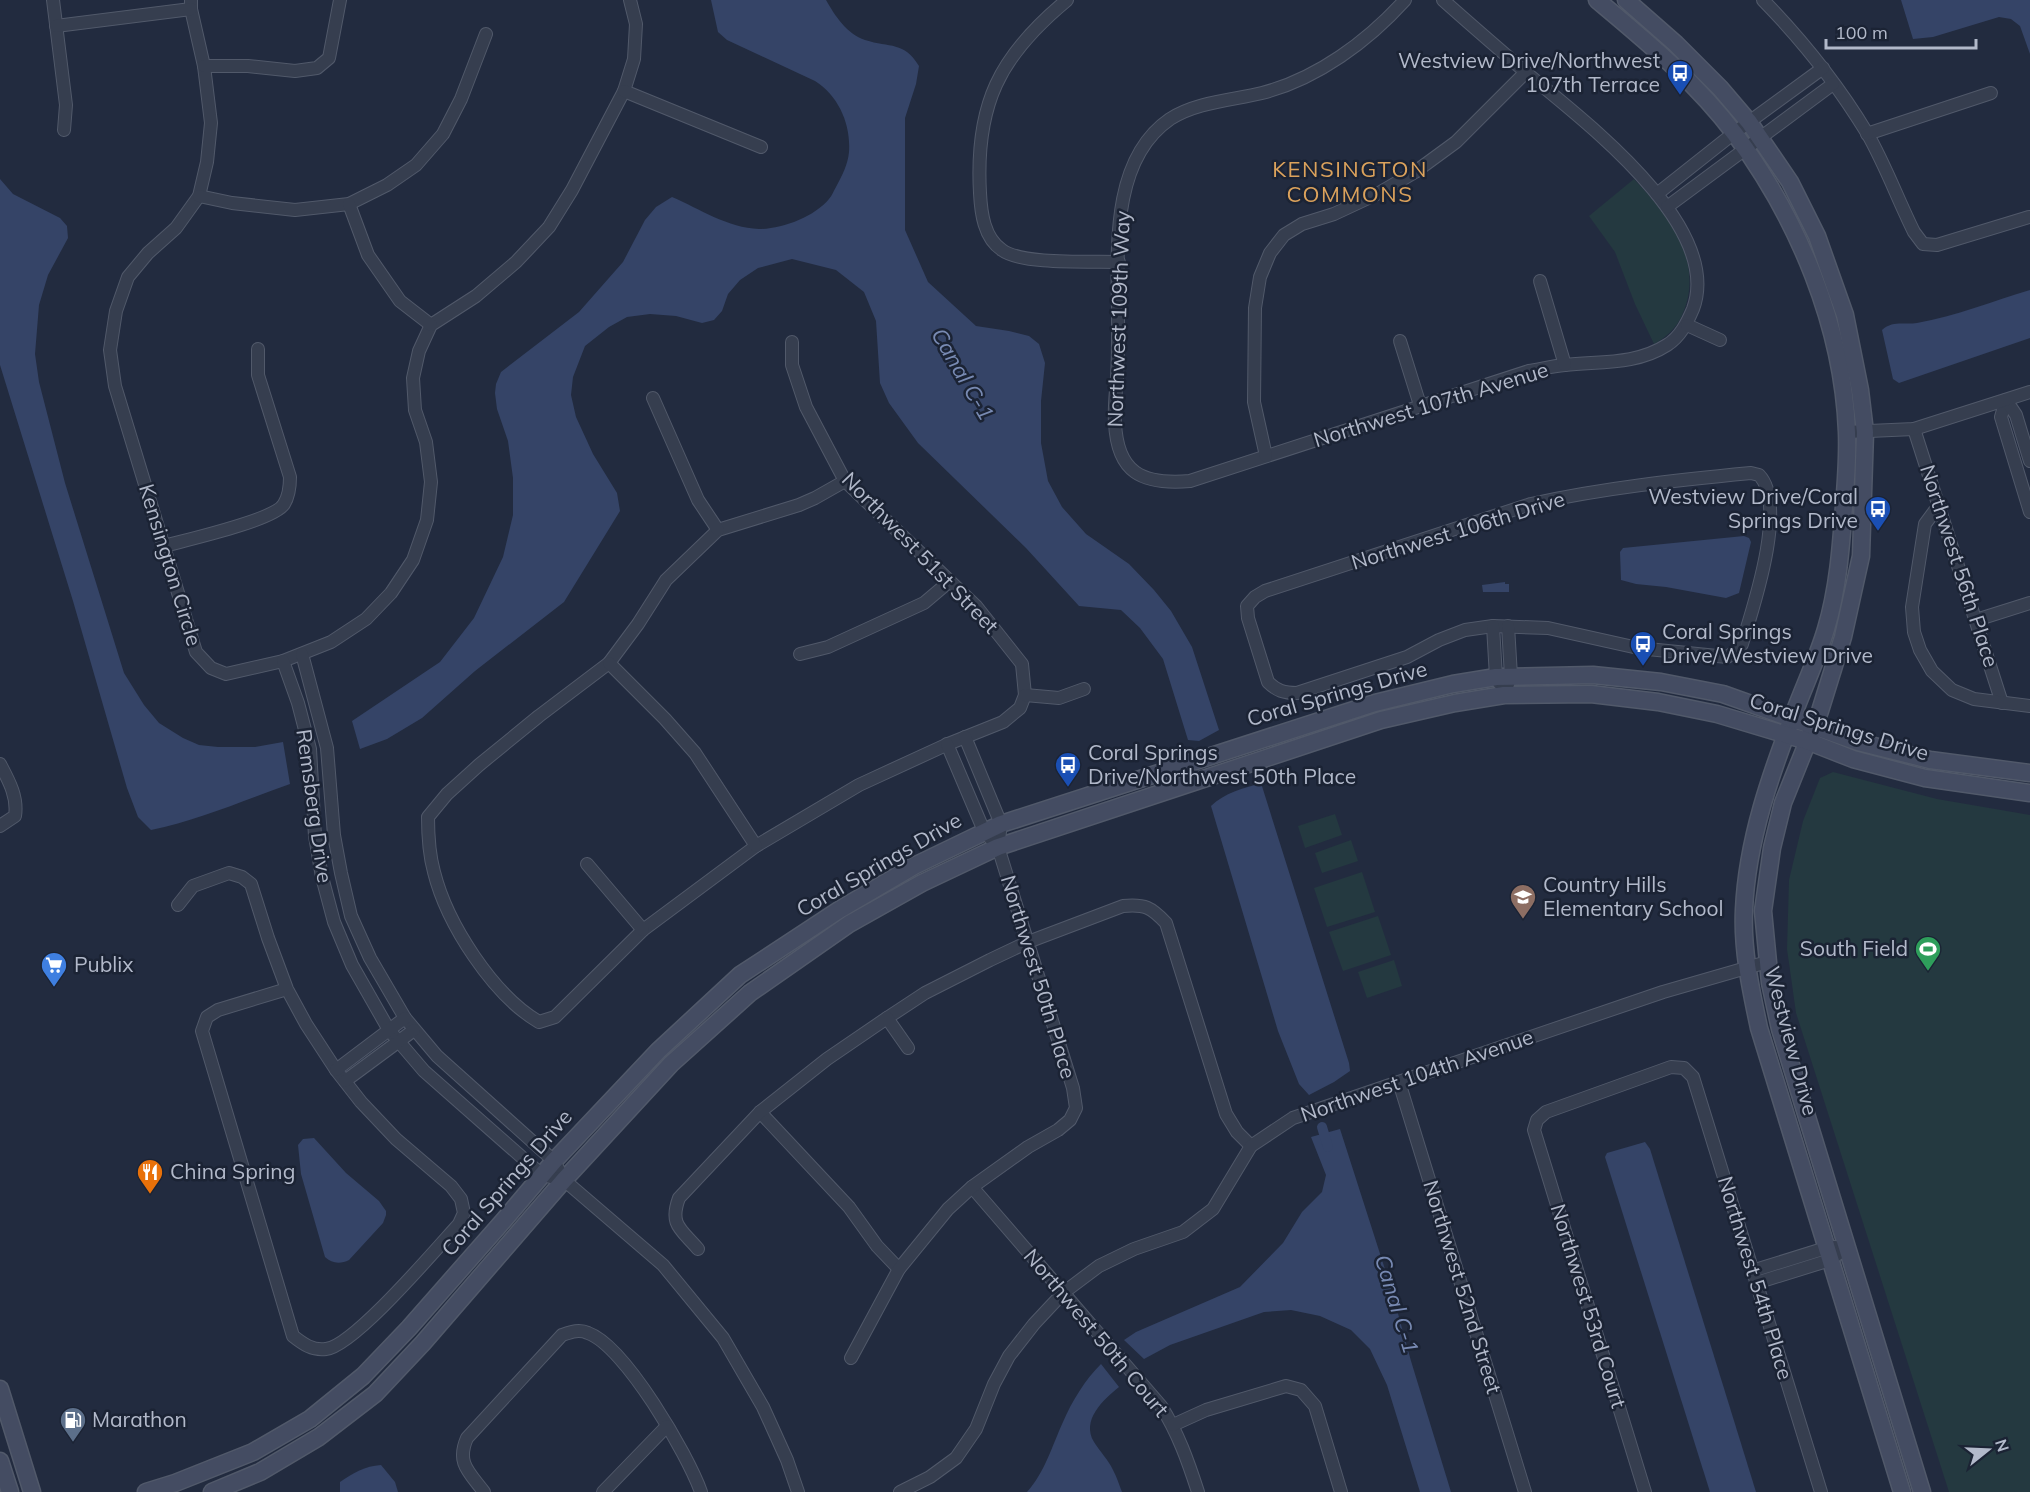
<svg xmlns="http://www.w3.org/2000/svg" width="2030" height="1492" viewBox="0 0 2030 1492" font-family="Mulish,sans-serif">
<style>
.green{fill:#243940}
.water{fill:#354467}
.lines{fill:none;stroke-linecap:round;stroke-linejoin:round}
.canal{stroke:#354467;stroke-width:10}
.street-casing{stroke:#51596a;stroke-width:14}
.secondary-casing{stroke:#51596a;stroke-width:19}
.street{stroke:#363e4f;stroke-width:12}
.secondary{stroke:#444c62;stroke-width:16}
.labels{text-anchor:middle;stroke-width:5;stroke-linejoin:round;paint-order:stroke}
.poi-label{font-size:21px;fill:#b2b9ca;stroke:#1b2334;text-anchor:start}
.street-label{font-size:21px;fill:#b2b9ca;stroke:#1b2334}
.neighbourhood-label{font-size:22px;letter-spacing:1.5px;fill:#dba25c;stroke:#1b2334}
.water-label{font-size:22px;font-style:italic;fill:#788ab3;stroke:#1b2334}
</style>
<rect width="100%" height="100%" fill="#222b3f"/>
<g class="green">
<path d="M1634,179C1664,211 1697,250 1688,297C1683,319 1674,333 1654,344L1635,304L1615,252L1589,216Z"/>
<path d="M1833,772L1937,799L2030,815V1492H1949L1796,1013L1787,949L1789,880L1803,821L1820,778Z"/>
<path d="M1335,814L1342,835L1305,848L1298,826Z"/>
<path d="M1351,840L1358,861L1322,873L1315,853Z"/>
<path d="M1362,872L1375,912L1327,927L1314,888Z"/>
<path d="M1378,916L1391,955L1343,971L1329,932Z"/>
<path d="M1394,960L1402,986L1367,998L1358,972Z"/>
</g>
<g class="water">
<path d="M711,0H826C835,16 847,34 865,40C890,48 904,41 919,66L916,84L905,118V230L928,282L976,326L1009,331L1029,336L1039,344L1045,363L1041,401V443L1048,481L1062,507L1086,534L1129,564L1154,590L1171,611L1192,647L1219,730L1199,741L1188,740L1163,659L1140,628L1121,610L1079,606L1026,548L918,443L889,403L880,383L876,321L864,292L836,270L792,259L758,268L740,280L728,294L722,311L714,320L702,323L676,316L650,314L627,317L609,327L585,346L573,377L571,395L576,417L593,454L617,493L620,511L564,602L475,671L422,718L387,739L360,749L352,721L440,662L474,618L503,557L513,515V478L508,441L497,409L495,393L496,384L501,372L579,312L623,262L645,220L656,207L672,197C700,209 728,228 759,229C782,229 814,217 829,199C832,196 834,190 836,187C842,176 848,164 849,152C851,125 839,96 815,81L727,40L718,32Z"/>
<path d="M1901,0H2030V54L2020,26L2011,19L1999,17L1933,37L1913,39Z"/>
<path d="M0,179L13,194L60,218L67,226L68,238L48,275L39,305L35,354L39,382L65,483L124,673L144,705L159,723L183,738L199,745L218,747H255L283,742L290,784C244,800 199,820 151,830L138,817L127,788L73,601L0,365Z"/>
<path d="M2030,290V338L1899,383L1893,379L1882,330C1893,320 1904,325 1917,323C1956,316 1993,301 2030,290Z"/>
<path d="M1744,536L1749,538L1751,542L1739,593L1726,598L1666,587L1636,584L1621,580L1620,552L1623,548Z"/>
<path d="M1505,582V584H1509V592H1483L1482,585Z"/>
<path d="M1261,783L1349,1063L1350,1071L1334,1082L1309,1095L1299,1084L1278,1031L1211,806C1224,793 1244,788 1261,783Z"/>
<path d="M1340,1129L1391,1288L1411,1361L1451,1492H1420L1387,1385L1370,1349L1351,1330L1320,1316L1291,1310L1264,1312L1170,1345L1144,1359L1124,1340L1136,1332L1240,1287L1283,1243L1302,1212L1322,1192L1326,1175L1311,1137Z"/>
<path d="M314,1138L346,1173L379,1201L386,1211V1215L383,1223L349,1260C341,1264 332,1264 325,1257L301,1174L298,1145L303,1139Z"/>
<path d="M1645,1142L1650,1149L1756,1492H1710L1605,1157L1607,1153Z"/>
<path d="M1101,1364L1119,1387C1103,1400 1081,1420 1094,1442C1100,1452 1108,1459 1113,1470C1117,1477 1119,1485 1122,1492H1027C1045,1472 1052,1446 1063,1422C1072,1401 1085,1380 1101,1364Z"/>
<path d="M381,1465L395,1482L398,1492H340V1482C353,1473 365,1466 381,1465Z"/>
</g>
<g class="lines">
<path class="canal" d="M1322,1127L1328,1147"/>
<g class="street-casing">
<g id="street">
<path d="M53,0L66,105L64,130"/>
<path d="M191,0V9L204,66L211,123L207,162L199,196L176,228L148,253L128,277L116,311L110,350L115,386L196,652L211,668L226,674L283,661L331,642L366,619L391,593L413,560L427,520L431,482L426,442L415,410L413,378L419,351L431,325L476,296L516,262L549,227L572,190L624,91L634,59L636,24L630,0"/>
<path d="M1067,0C999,56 975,105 980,193C981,213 984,238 1002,250C1022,265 1092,261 1119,262"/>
<path d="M1405,0C1368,41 1317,79 1262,93C1233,100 1196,102 1170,119C1106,163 1119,263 1118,331C1118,346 1118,362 1117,377C1116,392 1114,407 1115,422C1117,473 1142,485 1190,481L1529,371C1541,369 1553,366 1565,365C1600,361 1636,365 1667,345C1680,337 1687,323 1693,309C1724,226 1584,121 1529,75C1500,50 1471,25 1443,0"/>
<path d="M1763,0C1802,40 1838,85 1867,133C1885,164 1898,200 1914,232L1923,244L1937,245L2029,217"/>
<path d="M56,26L191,9"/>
<path d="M204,66H248L295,71L317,68L329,58L340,0"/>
<path d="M624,91L761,147"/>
<path d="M1867,134L1991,93"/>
<path d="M1657,194L1734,133L1823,68"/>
<path d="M199,196L232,203L295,210L349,204L387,185L416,165L443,134L461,99L486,34"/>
<path d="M349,204L368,255L400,301L431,325"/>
<path d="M1667,207L1833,84"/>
<path d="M1540,281L1565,365"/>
<path d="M1687,325L1720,340"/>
<path d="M1400,341L1420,405"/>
<path d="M792,342V365L806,407L845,481L976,606L1022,664L1025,695L1020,708L1003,722L948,744L859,785L756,846L643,930L555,1017L539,1022C493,995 447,924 434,872C429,854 428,836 428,817L447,794L479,765L539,716L609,663L638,624L666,580L718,530L799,505L815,498L845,481"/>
<path d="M653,398L698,500L718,530"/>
<path d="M2006,400L2001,417L2030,512"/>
<path d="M2006,400L2016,415L2030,461"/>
<path d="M1914,429L2002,703"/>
<path d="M1847,432L1914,429L2030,392"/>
<path d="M1266,456L1254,402L1255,308L1260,277L1270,253L1284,235L1302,224L1334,214L1379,193L1415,172L1456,142L1526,72"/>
<path d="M1751,473L1759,475C1788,505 1753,608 1742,644L1738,650L1727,657L1638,648L1548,628L1493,626L1465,630L1439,640L1407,657L1297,693C1284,693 1277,691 1268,682L1248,618L1247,606L1255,597L1265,591L1531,504C1603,488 1678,480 1751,473Z"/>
<path d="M1939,505L1925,524L1912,607L1914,632L1920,650L1932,671L1952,690L1974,699L2030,706"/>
<path d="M164,546C186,540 275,520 284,504C289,496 290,486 290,477L258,375V349"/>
<path d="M1976,620L2030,603"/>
<path d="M1493,626L1496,677L1499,683"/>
<path d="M302,654L327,748L334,835L341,873L351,916L370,958L405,1018L437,1056L554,1161L564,1180L663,1265L723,1338L763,1407L787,1460L798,1492"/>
<path d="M800,654L828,647L924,603L950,581"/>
<path d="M283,661L298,703L310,749L315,836L322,877L334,922L352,965L389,1030L424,1071L542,1175L564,1180"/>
<path d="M609,663L665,719L695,753L756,846"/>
<path d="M1025,695L1059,698L1084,689"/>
<path d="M1504,695L1511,676L1508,626"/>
<path d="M965,737L1001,824L998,847"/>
<path d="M0,764C9,781 18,797 15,816L0,826"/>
<path d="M587,864L643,930"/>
<path d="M178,905L193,886L229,873L242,877L251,884L268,938L287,989L306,1024L336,1070L361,1102L396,1139L451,1186L461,1199L464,1213L459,1224C436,1249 354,1346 326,1349C313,1351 303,1344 293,1336L202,1031L207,1017L218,1010L287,989"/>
<path d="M887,1018L925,993L990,960L1028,942L1123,906C1145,904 1151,907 1166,923L1226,1114L1237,1132L1251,1146"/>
<path d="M336,1070L405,1018"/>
<path d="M345,1081L414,1030"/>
<path d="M1399,1082L1525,1492"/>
<path d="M760,1112L849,1207L877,1246L899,1269"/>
<path d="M972,1187L1161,1406C1178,1433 1188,1461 1198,1492"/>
<path d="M698,1249C681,1229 669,1225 679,1198L760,1112L827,1059L887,1018L908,1048"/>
<path d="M1752,1271L1826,1248L1835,1247"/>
<path d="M1756,1283L1830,1260L1847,1247"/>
<path d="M851,1358L899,1269L948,1209L972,1187L1028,1147L1058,1130L1070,1120L1076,1108L1073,1088L998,847L984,831L947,744"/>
<path d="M1173,1425L1206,1410L1286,1386L1301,1390L1315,1406L1341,1492"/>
<path d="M484,1492C469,1472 456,1463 467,1438L562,1335C571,1332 579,1329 588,1333C625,1346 688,1455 701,1492"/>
<path d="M603,1492L667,1426"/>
<path d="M900,1492L930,1477L956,1458L976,1429L994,1384L1009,1356L1034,1324L1063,1293L1099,1266L1134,1249L1183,1232L1213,1209L1251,1146L1293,1118L1663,992L1767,962"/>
<path d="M1645,1492L1534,1130L1537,1120L1546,1112L1671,1067L1684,1068L1693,1077L1821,1492"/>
</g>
</g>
<g class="secondary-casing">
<g id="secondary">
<path d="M1597,0C1646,41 1696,82 1735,134C1798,219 1843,326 1847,432C1848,456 1846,482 1844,506C1841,547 1838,589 1826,629C1818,656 1806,682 1796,708C1771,773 1747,840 1744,910C1742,950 1751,990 1759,1028L1902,1492"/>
<path d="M1626,0L1676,44L1720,88L1749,122L1790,182L1817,236L1845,315L1860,390L1865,432L1861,556L1843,637L1820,711L1783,803L1772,848L1763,911L1770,983L1780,1029L1922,1492"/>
<path d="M0,1389L32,1492"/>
<path d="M0,1461L10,1492"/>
<path d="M146,1492L175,1483L253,1452L310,1419L363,1376L409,1328L504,1220L554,1161L658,1051L740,975L839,910L914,866L1001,824L1375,703L1453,684L1496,677L1593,675L1661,682L1723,694L1858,742L1930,760L2030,773"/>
<path d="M212,1492L260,1472L319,1437L375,1394L423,1343L564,1180L671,1064L750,993L849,924L922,883L998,847L1381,720L1455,703L1504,695L1591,694L1658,702L1717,714L1807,741L1853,759L1925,778L2030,793"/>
</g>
</g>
<use href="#street" class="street"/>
<use href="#secondary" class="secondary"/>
</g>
<defs>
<g id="bus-pin" transform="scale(1.35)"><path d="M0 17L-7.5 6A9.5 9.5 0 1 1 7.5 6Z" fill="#1a4fb4" stroke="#1b2334"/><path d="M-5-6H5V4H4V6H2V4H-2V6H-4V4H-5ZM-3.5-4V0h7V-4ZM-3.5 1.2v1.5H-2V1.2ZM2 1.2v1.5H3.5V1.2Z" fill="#fff"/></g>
<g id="school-pin" transform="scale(1.35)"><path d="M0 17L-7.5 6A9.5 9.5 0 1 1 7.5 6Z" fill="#8d6e63" stroke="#1b2334"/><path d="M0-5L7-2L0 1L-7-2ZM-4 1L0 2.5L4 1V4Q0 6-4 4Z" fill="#fff"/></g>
<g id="stadium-pin" transform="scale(1.35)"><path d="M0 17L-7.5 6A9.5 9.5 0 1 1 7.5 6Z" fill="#2e9e5b" stroke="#1b2334"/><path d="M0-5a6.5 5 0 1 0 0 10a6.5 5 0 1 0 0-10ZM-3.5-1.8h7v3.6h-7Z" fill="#fff"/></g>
<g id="supermarket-pin" transform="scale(1.35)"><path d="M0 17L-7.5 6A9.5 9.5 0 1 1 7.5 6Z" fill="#3f7fe0" stroke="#1b2334"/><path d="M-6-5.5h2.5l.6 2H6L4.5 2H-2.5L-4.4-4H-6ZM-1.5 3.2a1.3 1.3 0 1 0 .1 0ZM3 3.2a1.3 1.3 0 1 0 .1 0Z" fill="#fff"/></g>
<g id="restaurant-pin" transform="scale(1.35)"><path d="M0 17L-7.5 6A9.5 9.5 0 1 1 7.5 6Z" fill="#e8710a" stroke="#1b2334"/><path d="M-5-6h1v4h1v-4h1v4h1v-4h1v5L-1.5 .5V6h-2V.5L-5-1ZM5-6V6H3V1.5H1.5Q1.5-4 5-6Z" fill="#fff"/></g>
<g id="fuel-pin" transform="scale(1.35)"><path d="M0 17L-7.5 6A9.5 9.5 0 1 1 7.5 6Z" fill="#5c6f8a" stroke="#1b2334"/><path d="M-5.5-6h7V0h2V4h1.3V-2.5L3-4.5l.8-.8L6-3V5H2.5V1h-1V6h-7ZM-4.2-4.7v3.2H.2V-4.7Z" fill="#fff"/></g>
</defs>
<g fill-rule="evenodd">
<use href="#bus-pin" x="1680" y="73"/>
<use href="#bus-pin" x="1878" y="509"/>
<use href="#bus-pin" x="1643" y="644"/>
<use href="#bus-pin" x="1068" y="765"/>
<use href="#school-pin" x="1523" y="897"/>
<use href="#stadium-pin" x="1928" y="949"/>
<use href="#supermarket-pin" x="54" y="965"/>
<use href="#restaurant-pin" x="150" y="1172"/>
<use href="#fuel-pin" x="73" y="1420"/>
</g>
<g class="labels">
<g class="poi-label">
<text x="1660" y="68" text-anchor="end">Westview Drive/Northwest<tspan x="1660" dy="24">107th Terrace</tspan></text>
<text x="1858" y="504" text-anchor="end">Westview Drive/Coral<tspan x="1858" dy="24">Springs Drive</tspan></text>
<text x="1662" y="639">Coral Springs<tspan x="1662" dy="24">Drive/Westview Drive</tspan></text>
<text x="1088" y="760">Coral Springs<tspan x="1088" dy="24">Drive/Northwest 50th Place</tspan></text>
<text x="1543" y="892">Country Hills<tspan x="1543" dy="24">Elementary School</tspan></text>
<text x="1908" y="956" text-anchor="end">South Field</text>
<text x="74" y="972">Publix</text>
<text x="170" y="1179">China Spring</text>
<text x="92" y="1427">Marathon</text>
</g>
<g class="street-label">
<text transform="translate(1119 319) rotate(-88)" y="7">Northwest 109th Way</text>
<text transform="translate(1431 405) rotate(-17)" y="7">Northwest 107th Avenue</text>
<text transform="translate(1458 531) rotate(-17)" y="7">Northwest 106th Drive</text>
<text transform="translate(920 553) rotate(46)" y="7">Northwest 51st Street</text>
<text transform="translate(170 565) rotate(73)" y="7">Kensington Circle</text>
<text transform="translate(1959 566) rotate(72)" y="7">Northwest 56th Place</text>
<text transform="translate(1337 694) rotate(-16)" y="7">Coral Springs Drive</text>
<text transform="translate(1839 727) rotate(17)" y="7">Coral Springs Drive</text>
<text transform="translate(314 806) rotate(82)" y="7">Remsberg Drive</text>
<text transform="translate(879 865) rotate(-30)" y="7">Coral Springs Drive</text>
<text transform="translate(1038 977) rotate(73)" y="7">Northwest 50th Place</text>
<text transform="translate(1791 1041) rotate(75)" y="7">Westview Drive</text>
<text transform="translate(1417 1076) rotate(-19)" y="7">Northwest 104th Avenue</text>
<text transform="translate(507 1183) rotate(-49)" y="7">Coral Springs Drive</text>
<text transform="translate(1755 1278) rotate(73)" y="7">Northwest 54th Place</text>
<text transform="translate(1462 1287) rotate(73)" y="7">Northwest 52nd Street</text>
<text transform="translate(1588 1306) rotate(73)" y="7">Northwest 53rd Court</text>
<text transform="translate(1096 1333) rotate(50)" y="7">Northwest 50th Court</text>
</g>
<g class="neighbourhood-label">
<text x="1350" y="177">KENSINGTON<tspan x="1350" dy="25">COMMONS</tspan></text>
</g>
<g class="water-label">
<text transform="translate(963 374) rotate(60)" y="8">Canal C-1</text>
<text transform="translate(1397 1304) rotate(73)" y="8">Canal C-1</text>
</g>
</g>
<g transform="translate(1988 1450) rotate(72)" stroke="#1b2334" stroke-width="4.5" paint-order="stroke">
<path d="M0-4.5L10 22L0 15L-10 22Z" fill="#b2b9ca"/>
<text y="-9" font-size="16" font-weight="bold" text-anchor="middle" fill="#b2b9ca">N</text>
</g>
<path d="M1826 39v9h150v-9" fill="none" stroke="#b2b9ca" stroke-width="3"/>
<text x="1835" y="39" font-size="18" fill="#b2b9ca" stroke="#1b2334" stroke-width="4.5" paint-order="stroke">100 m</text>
</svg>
